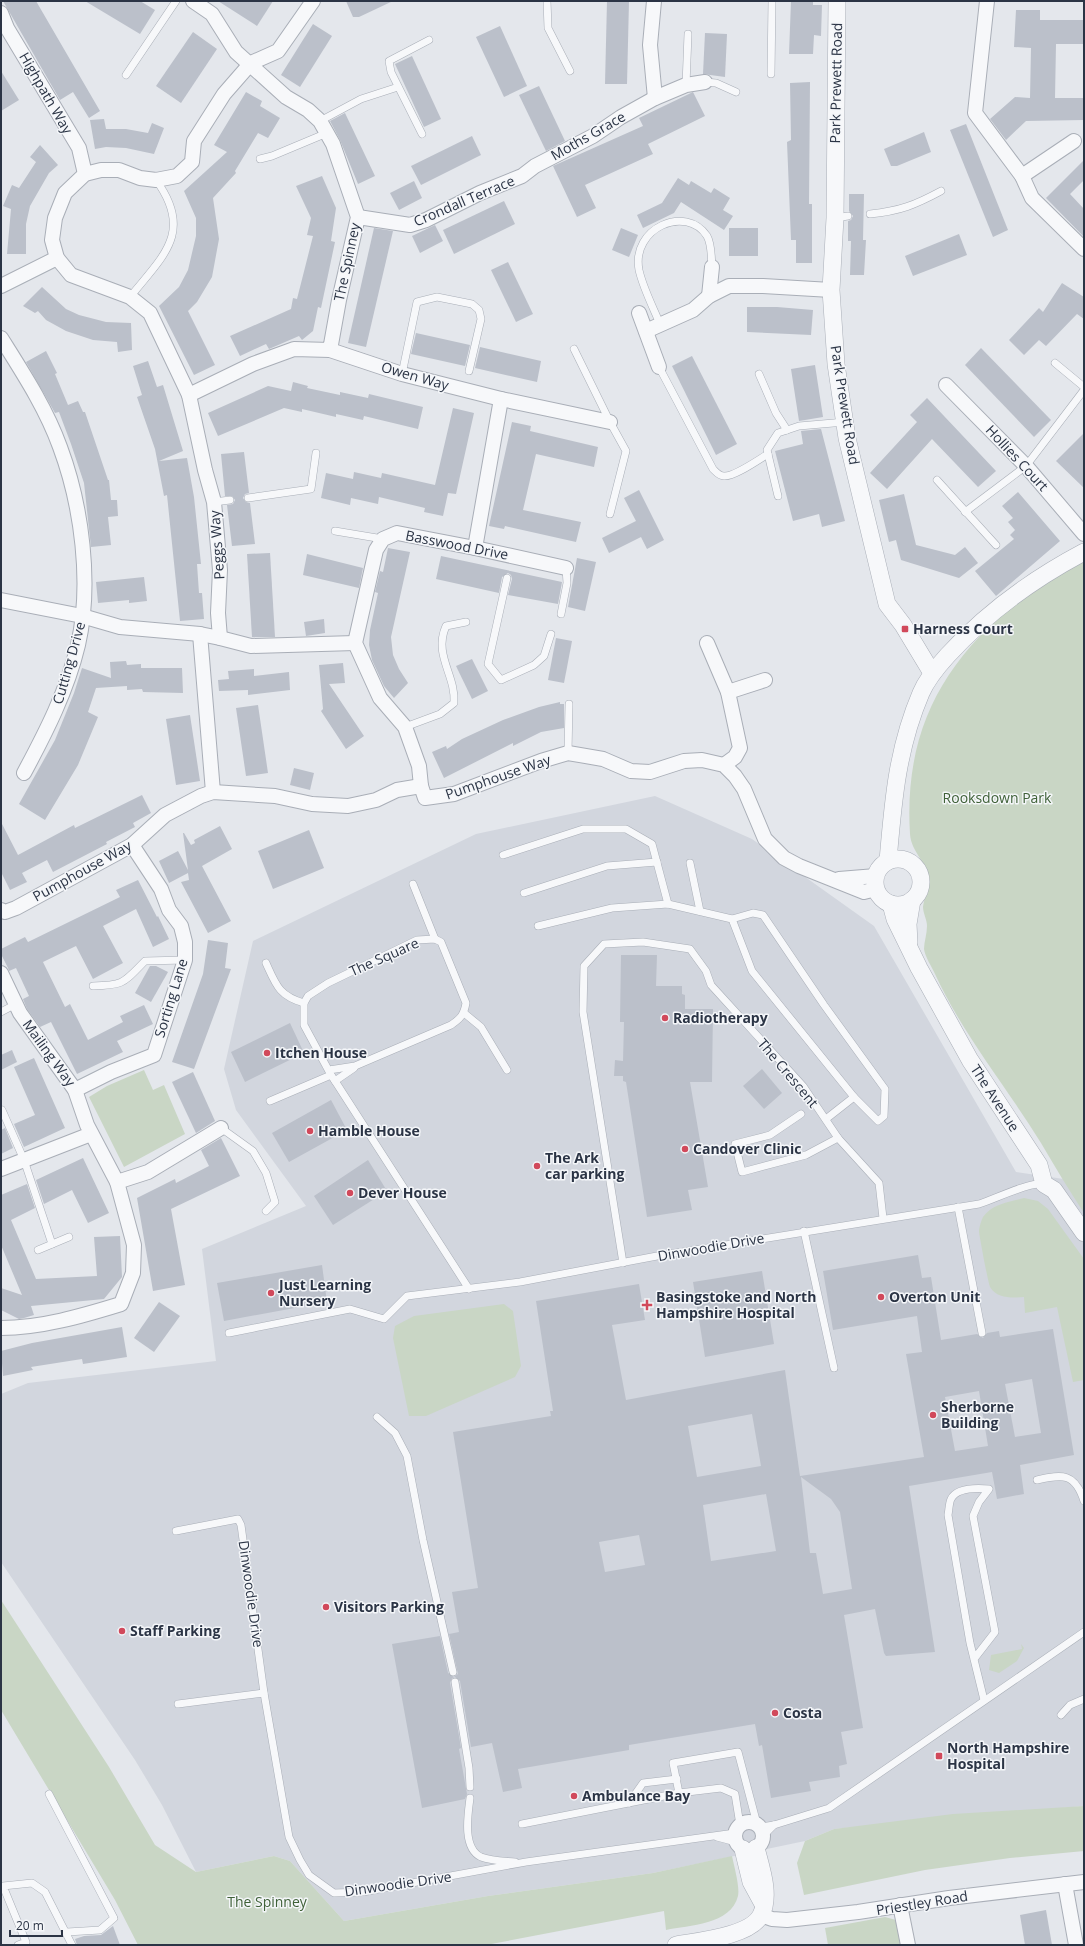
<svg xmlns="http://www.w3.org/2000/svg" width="1085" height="1946" viewBox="0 0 1085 1946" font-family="'Open Sans',sans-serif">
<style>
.built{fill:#d2d6de}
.green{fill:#c9d6c5}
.building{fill:#bbc0ca;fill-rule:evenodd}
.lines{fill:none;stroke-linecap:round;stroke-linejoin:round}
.service-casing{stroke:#a9aeb7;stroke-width:8}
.minor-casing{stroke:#a9aeb7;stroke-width:16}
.tertiary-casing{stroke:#a9aeb7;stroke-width:18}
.service{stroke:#f7f8fa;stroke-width:7}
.minor{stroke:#f7f8fa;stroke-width:14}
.tertiary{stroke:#f7f8fa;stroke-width:17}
.poi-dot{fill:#d1495b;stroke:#f4f6f9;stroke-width:1.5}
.labels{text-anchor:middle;stroke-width:3;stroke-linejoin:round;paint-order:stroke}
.street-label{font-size:14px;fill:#2b3445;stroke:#f4f6f9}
.poi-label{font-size:14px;font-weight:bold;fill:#2b3445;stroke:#f4f6f9;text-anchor:start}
.park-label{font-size:14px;fill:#3f6138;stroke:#f4f6f9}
</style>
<rect width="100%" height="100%" fill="#e4e7ec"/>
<path class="built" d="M655,796L752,839L874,926L1016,1172L1084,1182V1806L834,1829L805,1841L653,1873L488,1896L344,1921L290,1861L274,1856L196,1872L162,1805L135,1760L1,1562V1394L28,1383L216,1361L202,1249L306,1206L236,1110L224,1069L253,941L476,834Z"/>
<g class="green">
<path d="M1084,559L1083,1123L1084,1213C1069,1190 1055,1167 1041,1143C1006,1086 963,1035 935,974C932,967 925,957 924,949C924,942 927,934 927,926C927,920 923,913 923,907C924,898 929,890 929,880C928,863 911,852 910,834C903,723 950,651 1037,586C1051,575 1068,567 1084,559Z"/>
<path d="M144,1070L153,1090L164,1085L185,1134L124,1167L89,1097L107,1086Z"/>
<path d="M1024,1198L1038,1201L1048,1209L1084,1259V1380L1073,1382L1057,1307L1025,1313L1024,1297C1013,1298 997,1299 990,1287C988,1282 980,1239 979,1232C979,1228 981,1221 983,1217C992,1204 1009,1202 1024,1198Z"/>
<path d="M504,1304L513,1311L521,1366L515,1377L426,1416H409L393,1338L395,1326L414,1316Z"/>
<path d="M1,1600L109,1767L155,1845L196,1872L274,1856L290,1861L344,1921L488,1896L653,1873L732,1856C734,1866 740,1887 738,1896C731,1925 689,1925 666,1930L664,1911L486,1945H138L115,1900L1,1710Z"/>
<path d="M1021,1644L1024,1648L1017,1661L999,1673L989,1670L991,1655L1022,1649Z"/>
<path d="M1084,1806V1851L1010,1858L925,1870L804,1895L797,1863L805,1841L834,1829L953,1814Z"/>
<path d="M885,1917L896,1920L901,1945H828L825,1928Z"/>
</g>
<g class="building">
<path d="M3,1H36L100,111L89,118L73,92L60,100Z"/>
<path d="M85,1H140L155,10L140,34Z"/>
<path d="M218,1H273L257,26Z"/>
<path d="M346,1H393L359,17H353Z"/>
<path d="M607,1H629L627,84H605Z"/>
<path d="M791,1H813V5H822L821,36L814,35L813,54H789Z"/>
<path d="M1016,10H1040V20H1084V44H1056L1055,98H1084V120L1026,121L1006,140L990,119L1015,97L1030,98L1031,48L1014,47Z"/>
<path d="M313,24L332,36L300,87L281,75Z"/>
<path d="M500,26L527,86L504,97L476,37Z"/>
<path d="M193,32L217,49L181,103L156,86Z"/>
<path d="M705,33L727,34L725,77L703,74Z"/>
<path d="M412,56L441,119L424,127L395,64Z"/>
<path d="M1,71L19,100L1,111Z"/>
<path d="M810,82L809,204H812V263H796V240H791L787,142L791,140L790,83Z"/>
<path d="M539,86L565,141L546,151L519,95Z"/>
<path d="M246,92L262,101L260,106L280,118L268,138L258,133L235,171L236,173L213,198L219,239L212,277L197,302L188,311L215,365L194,375L159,306L179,287L188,270L196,236V218L184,191L227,152L214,145Z"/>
<path d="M693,92L705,116L648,144L653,154L585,185L596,208L577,217L553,166L643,126L639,118Z"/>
<path d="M345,113L375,176L358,184L340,140L330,121Z"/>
<path d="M104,119L106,129H126L148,133L152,123L164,128L154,154L126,148L106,147L95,149L90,120Z"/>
<path d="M966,124L1008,230L993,237L950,130Z"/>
<path d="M924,132L931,152L897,166H891L884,149Z"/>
<path d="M472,136L481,155L421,185L411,166Z"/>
<path d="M40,145L58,165L49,173L30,206L26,224V254H7L11,209L3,206L12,185L19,188L36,162L30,157Z"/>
<path d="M1084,160V180L1070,194L1084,209V237L1046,198Z"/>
<path d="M322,176L336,208L331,241L335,242L321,308L318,307L313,331L302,340L299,336L269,349L266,344L240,356L230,336L291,309L293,298L297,299L313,236L307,235L311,218L296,186Z"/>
<path d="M678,178L689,185L691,181L711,193L714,188L730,198L723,210L733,216L724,230L681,202L674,213L643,228L637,215L662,203Z"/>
<path d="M414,181L422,198L399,210L390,193Z"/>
<path d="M849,194H864L863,240H866L864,275H850L851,241H848V221L851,220L853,216L849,211Z"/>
<path d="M504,201L515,224L454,254L443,230Z"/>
<path d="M435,225L443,241L420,253L412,236Z"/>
<path d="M374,228L393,231L366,347L348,343Z"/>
<path d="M621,228L638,235L629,257L612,250Z"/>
<rect x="729" y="228" width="29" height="28"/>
<path d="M959,234L967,255L913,276L905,256Z"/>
<path d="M508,262L533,314L516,322L491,270Z"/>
<path d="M1062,283L1084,297V319L1077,314L1046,346L1039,340L1024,355L1009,340L1039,308L1043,312Z"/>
<path d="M42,287L66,309L79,315L106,322L131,323L132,350L118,352L117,342L93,340L66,331L46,320L38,311L35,313L23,306Z"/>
<path d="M747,307H777L813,310L811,335L747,332Z"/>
<path d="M416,333L470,345L465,366L411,354Z"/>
<path d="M480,347L541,361L537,382L475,368Z"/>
<path d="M981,348L1051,420L1034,437L965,365Z"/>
<path d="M46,351L57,373L55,374L68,405L78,401L83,412H85L108,480H109L111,500H117L118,516L108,517L111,545L91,547L84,483L71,444L59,412L55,413L26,362Z"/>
<path d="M692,356L737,444L716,455L672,366Z"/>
<path d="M148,361L157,387L163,385L183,451L159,461L187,458L194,497L201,564H197L199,593H202L204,619L180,621L167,495L164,496L155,449L137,397L142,395L133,366Z"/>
<path d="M815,365L823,417L799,421L791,369Z"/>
<path d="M293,382L308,386L307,388L340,395V392L368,398L369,394L423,407L418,429L364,416L363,420L336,414V417L302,409V412L284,408L218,436L208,413L268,386L291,391Z"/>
<path d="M927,398L996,471L978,487L932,439L887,489L870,473L917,422L910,415Z"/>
<path d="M453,408L474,413L456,494L448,493L443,516L424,512L425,508L379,497L378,504L351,498L350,505L321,498L326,473L353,479L354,472L381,478L382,473L435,485Z"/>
<path d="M512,422L531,426L530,431L598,447L594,467L536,454L523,510L581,522L576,542L505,526L504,529L489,526Z"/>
<path d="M821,429L845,521L822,527L819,514L793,521L775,451L803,444L801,431Z"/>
<path d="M1084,433V488L1056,461Z"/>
<path d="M244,452L249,493L245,494L243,498L246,502L250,503L255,544L232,546L227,505L233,504L235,500L232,496H225L221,454Z"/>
<path d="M639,490L664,540L647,549L641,537L609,553L602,538L636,521L624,498Z"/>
<path d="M1018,492L1060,541L996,596L975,571L1014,539L1010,535L1015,530L1008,522L1013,518L1002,506Z"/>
<path d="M904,494L916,545L955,555L965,547L978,563L959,578L901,560L896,540L889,542L879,500Z"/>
<path d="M388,548L410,552L391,637L393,655L399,669L408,683L394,698L384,686L372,660L369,645L370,630L378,593L375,592L380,571L383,572Z"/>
<path d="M270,553L275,637H252L247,554Z"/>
<path d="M307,554L363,568L359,588L303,575Z"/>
<path d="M441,556L562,582L558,604L508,595L512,579L511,575L508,573L502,577L499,593L436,579Z"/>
<path d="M577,558L596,562L585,611L568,607Z"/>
<path d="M144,577L147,601L129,603V600L98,603L96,582Z"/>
<path d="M324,619L325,633L306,636L304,622Z"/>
<path d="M556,638L572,641L564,683L548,680Z"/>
<path d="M472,659L488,691L472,699L456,666Z"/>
<path d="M126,661L127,665L141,664V668H182L183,693L143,692L142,689L127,690V686L96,688L88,712L98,717L78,765L45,820L19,804L55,740L74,693L82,668L111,678L110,662Z"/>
<path d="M343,663L345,683L329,684L364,736L346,749L321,711L323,709L319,665Z"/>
<path d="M254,669V676L289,672L290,690L248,695V690L219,691L218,680L229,679L228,671Z"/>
<path d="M560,702V704H564V728L541,732L513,746V743L444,778L432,752L446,746L447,749L462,739L503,720L539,707Z"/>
<path d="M258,705L268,773L246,776L236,708Z"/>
<path d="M190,715L200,781L176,785L166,719Z"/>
<path d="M294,768L314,773L310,790L290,785Z"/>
<path d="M142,795L151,813L133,823L135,827L106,842L107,844L53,872L47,860L22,873L27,882L10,890L1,872V822L18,855L74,825L75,828Z"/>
<path d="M220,826L232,849L202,866L231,921L208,933L181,882L189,880L188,873L169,883L159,861L178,851L188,870L183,833H184L191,845L195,843L194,840Z"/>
<path d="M309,830L324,868L273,889L258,851Z"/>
<path d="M138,880L157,917L158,916L169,939L153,947L136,909L103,926L123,963L93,979L76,946L43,962L65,1007L70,1004L88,1040L123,1022L120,1016L144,1005L153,1024L117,1041L123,1052L77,1074L51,1022L40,1027L27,1009L23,999L29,996L16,968L9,971L8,968L1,954V949L25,937L28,942L120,897L116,890Z"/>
<path d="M208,940L228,943L225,968L231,969L194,1069L172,1062L203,974Z"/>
<path d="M621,955H657L656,986H682V994L685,995V1009H713L712,1082H690L708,1187L688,1190L692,1210L647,1217L626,1082L623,1081V1076H614L615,1060L623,1061L624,1022H620Z"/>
<path d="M150,966H156L168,972L151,1002L135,993Z"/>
<path d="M290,1023L304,1053L245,1082L231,1052Z"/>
<path d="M12,1050L17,1062L1,1070V1055Z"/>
<path d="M34,1058L65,1128L24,1147L14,1124L35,1115L14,1067Z"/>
<path d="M762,1069L782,1093L764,1109L743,1086Z"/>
<path d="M193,1072L215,1121L196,1133L172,1082Z"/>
<path d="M331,1100L347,1130L289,1162L272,1133Z"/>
<path d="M5,1128L13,1148L1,1154V1130Z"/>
<path d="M221,1138L240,1176L171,1209L185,1285L153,1291L137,1198L175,1179L176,1183L209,1166L201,1150Z"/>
<path d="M83,1158L109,1213L88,1223L72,1190L44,1204L36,1180Z"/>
<path d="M368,1160L387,1191L333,1225L314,1196Z"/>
<path d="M27,1184L35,1208L11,1220L36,1279L97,1276L94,1237L120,1236L122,1277L104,1299L31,1306L34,1315L24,1318L19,1319L1,1310V1288L22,1295L1,1245V1195Z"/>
<path d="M918,1255L922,1278L931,1277L941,1340L977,1334L983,1338L987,1333L999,1331L1000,1337L1053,1329L1074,1455L1020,1465L1024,1494L997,1499L992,1472L909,1486L935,1652L886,1656L884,1653L875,1609L844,1615L863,1728L841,1732L847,1764L839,1766L840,1777L809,1782L811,1791L771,1798L762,1745L759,1746L755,1724L629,1745V1750L518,1769L522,1788L503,1792L492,1743L471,1747L460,1681L455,1677L452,1678L450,1683L461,1748L459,1749L467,1794L465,1799L422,1808L392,1644L440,1636L448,1673L454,1677L458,1674L449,1634L459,1632L452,1592L478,1588L453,1432L551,1416L550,1411H553L536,1301L639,1284L645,1320L612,1325L626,1400L785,1370L800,1476L924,1457L906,1354L922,1352L917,1316L833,1330L823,1271ZM1032,1379L1041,1433L1015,1437L1005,1384ZM979,1391L988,1446L955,1451L945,1397ZM752,1414L761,1466L697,1477L688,1426ZM801,1477L831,1499L840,1512L852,1589L823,1594L816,1553H810ZM766,1494L776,1551L711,1561L703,1505ZM639,1535L645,1565L605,1572L599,1542Z"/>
<path d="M322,1265L327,1302L224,1321L217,1283Z"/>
<path d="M762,1271L774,1344L705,1357L693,1282Z"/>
<path d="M159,1302L180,1316L154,1352L134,1338Z"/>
<path d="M122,1327L127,1357L83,1364L82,1359L31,1367L33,1370L3,1376L1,1351L32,1343Z"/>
<path d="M1046,1910L1052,1945H1025L1020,1915Z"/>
<path d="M113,1926L120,1945H77L75,1939L84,1936L101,1935Z"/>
</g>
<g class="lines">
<g class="service-casing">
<g id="service">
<path d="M547,1L548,28L570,71"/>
<path d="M771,74L772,1"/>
<path d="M126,75L176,1"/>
<path d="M705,82L716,83L736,92"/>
<path d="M686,85L688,34"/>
<path d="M320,121L361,99L398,87"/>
<path d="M422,134L391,72L389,61L429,40"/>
<path d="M260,159L272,156L327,133"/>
<path d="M870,214C900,211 915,205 941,191"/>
<path d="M835,218L848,216"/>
<path d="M130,297C163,256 194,232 156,180"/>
<path d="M660,324C653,307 643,288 639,270C631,228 686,204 707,236C712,245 711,257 712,267"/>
<path d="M574,349L610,422L626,451L610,514"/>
<path d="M1055,363L1084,387"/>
<path d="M659,367L713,469C716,472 719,476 724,476C734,477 758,460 768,454"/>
<path d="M402,374L417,302L437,297L472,304L479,310L481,319L469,371"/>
<path d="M759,374L776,413L787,430"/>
<path d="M937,480L996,545"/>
<path d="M778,496L767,450L778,433L799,426L845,422"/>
<path d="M248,498L311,489L316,453"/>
<path d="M214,502L230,500"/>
<path d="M965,512L1026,466L1084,390"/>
<path d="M335,531L383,539"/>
<path d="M507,578L488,664L501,680L534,665L544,656L551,634"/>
<path d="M561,614L567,583L566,568"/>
<path d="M405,727L440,714L454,703C456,675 433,655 446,626L466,622"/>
<path d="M568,753L569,704"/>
<path d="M503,855L583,829H626L652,844L668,904"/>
<path d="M690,863L700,911"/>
<path d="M413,884L435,939"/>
<path d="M524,893L607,866L657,862"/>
<path d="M732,919L753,913L763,915L824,1005L885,1089L884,1116L878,1121L854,1097"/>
<path d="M538,926L612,908L668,904L732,919L752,971L854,1097L826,1119"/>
<path d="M266,963C276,985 279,996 304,1003"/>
<path d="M93,986C125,985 123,983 145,961L185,960"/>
<path d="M1,1012L16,1004"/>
<path d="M464,1013L481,1027L507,1070"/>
<path d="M329,1070L355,1066L451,1025C460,1019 464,1015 466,1003L441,942L435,939L417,940L328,983L308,996L304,1003V1025L331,1075L335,1081L469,1289"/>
<path d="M335,1081L354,1068"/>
<path d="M270,1101L331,1075"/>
<path d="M2,1110L24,1160L52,1244"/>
<path d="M801,1114L770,1135L735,1144L742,1172L806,1155L838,1138"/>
<path d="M221,1128L253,1151L266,1173L275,1202L266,1211"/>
<path d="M958,1207L982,1333"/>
<path d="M804,1231L834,1368"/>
<path d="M38,1250L69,1237"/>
<path d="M623,1263L583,1012L584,966L604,944L643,942L690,949L706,971L711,985L803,1086L838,1138L879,1183L883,1218"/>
<path d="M229,1333L350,1309L384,1319L407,1296L520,1282L657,1256L979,1204C995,1199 1029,1182 1043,1184"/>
<path d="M377,1417L395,1433L407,1456L423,1540L453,1672"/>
<path d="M1037,1480C1063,1474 1075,1473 1084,1501"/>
<path d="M176,1531L238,1519L241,1525L264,1693L289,1837L300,1860L309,1875L334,1893L363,1892L526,1862L735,1833"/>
<path d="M974,1659L995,1632L973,1516L979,1502L989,1489C978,1488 957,1487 951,1499C949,1503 949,1510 948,1515L970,1643L984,1700"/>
<path d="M455,1682L469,1768L470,1787"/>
<path d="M178,1704L264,1693"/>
<path d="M1061,1715L1070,1705L1084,1699"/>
<path d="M49,1794L114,1918L100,1930L67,1932"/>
<path d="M470,1798C468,1814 462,1848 481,1857C491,1861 504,1861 515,1862"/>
<path d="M629,1803L643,1783L677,1779"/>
<path d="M522,1824L679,1793"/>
<path d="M740,1825L735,1794L721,1788L679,1793L673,1763L738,1752L757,1824"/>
<path d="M760,1827L774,1825L829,1808L1084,1632"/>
<path d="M763,1836L774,1825"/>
<path d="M717,1837L736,1842"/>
<path d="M18,1945L26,1942L3,1886L32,1883L45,1892L72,1945"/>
</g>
</g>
<g class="minor-casing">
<g id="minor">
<path d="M654,1L650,45L655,98"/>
<path d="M987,1L975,113L1022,176L1032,198L1084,249"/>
<path d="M1,13L7,28L79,148L85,174"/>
<path d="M1022,176L1074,141"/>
<path d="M358,217L410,225L426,220L480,193L522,176L535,166L593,136L621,117L655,98L686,85L705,82"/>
<path d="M1,286L57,258"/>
<path d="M709,296L712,267"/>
<path d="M639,313L659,367"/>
<path d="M646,331L693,310L709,296L729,286H763L831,290"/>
<path d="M1,338C23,373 46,408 60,447C82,506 92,584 78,645C67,691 46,732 24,773"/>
<path d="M330,350L402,374L501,399L610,422"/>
<path d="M946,385L1026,466L1084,534"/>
<path d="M189,395L253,364L294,349L330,350L339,300L358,217L333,144L320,121L308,110L286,97L236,52L212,14L193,1"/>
<path d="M475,548L501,399"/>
<path d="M1,600L82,616L120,627L200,634L220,638L251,646L355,643"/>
<path d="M200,634L213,792"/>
<path d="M220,638L218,613L220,570L214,502L205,470L189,395L150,313L130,297L71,275L57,258L52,240L55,218L65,193L85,174L101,170H119L140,178L156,180L177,176L192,162L194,141L224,94L251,63L278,51L313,1"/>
<path d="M707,643L728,692L740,748L735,757L724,765"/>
<path d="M728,692L765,680"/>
<path d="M421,786L419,766L405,727L380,698L355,643L376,550L383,539L397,533L475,548L566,568"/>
<path d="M839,879L876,876"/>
<path d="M1,910L5,912L16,908L132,845L165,815L201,796L213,792L275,796L312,804L348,806L376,800L397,790L421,786L425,798L454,794L541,761L568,753L603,759L631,771L650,772L684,761L702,760L724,765L735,776L744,789L765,839L784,858L799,866L864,892L876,889"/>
<path d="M1,973L20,1013L75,1090L87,1125L117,1182L134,1245L133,1273L121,1304C82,1316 41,1328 1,1328"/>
<path d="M75,1090L111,1072L154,1055L185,960V942L181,926L169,910L161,889L132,845"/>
<path d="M1,1169L91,1134"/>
<path d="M117,1182L148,1172L221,1128"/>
<circle cx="749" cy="1836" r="14"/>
<path d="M1065,1884L1076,1945"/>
<path d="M900,1905L908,1945"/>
<path d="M761,1915L772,1919L787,1920L858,1912L949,1898L1084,1882"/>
</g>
</g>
<g class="tertiary-casing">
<g id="tertiary">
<path d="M837,1L835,218L831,290L836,364L847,438L887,604L903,625L932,673"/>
<circle cx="898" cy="882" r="23"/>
<path d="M888,861C893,802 897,749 921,693C927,679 937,667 947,656C986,613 1033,579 1084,552"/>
<path d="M891,904L895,919L919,968L970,1060L1039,1165L1044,1184L1054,1190L1084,1233"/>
<path d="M909,943L908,924L912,900"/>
<path d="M743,1849L751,1882L763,1904"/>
<path d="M676,1945C698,1941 751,1936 761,1915C771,1895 761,1868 756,1848"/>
</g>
</g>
<use href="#service" class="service"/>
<use href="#minor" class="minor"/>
<use href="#tertiary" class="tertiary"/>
</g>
<g class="poi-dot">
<rect x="901" y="625" width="8" height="8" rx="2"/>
<circle cx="665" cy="1018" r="4"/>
<circle cx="267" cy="1053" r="4"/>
<circle cx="310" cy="1131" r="4"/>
<circle cx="685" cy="1149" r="4"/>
<circle cx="537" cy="1166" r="4"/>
<circle cx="350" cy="1193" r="4"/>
<circle cx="271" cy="1293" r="4"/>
<circle cx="881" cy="1297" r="4"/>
<path d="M645 1299h4v4h4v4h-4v4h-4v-4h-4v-4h4z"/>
<circle cx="933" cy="1415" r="4"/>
<circle cx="326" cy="1607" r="4"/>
<circle cx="122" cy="1631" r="4"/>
<circle cx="775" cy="1713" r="4"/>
<rect x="935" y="1752" width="8" height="8" rx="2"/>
<circle cx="574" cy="1796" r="4"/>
</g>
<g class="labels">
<g class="street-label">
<text transform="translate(836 83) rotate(-89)" y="5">Park Prewett Road</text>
<text transform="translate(46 93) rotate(60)" y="5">Highpath Way</text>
<text transform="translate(588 136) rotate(-30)" y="5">Moths Grace</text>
<text transform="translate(464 201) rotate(-23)" y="5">Crondall Terrace</text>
<text transform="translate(347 262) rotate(-78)" y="5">The Spinney</text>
<text transform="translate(415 376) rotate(16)" y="5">Owen Way</text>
<text transform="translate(845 405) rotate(81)" y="5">Park Prewett Road</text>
<text transform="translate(1017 458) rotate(47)" y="5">Hollies Court</text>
<text transform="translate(217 545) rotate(-94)" y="5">Peggs Way</text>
<text transform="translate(457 545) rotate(11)" y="5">Basswood Drive</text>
<text transform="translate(69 663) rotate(-74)" y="5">Cutting Drive</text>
<text transform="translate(498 777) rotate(-19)" y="5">Pumphouse Way</text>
<text transform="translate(82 871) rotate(-29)" y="5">Pumphouse Way</text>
<text transform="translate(384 957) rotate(-24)" y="5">The Square</text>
<text transform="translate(171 998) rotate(-73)" y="5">Sorting Lane</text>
<text transform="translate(49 1053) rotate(54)" y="5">Mailing Way</text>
<text transform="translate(788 1073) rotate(50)" y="5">The Crescent</text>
<text transform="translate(995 1098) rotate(57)" y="5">The Avenue</text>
<text transform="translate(711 1247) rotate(-10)" y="5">Dinwoodie Drive</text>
<text transform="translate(251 1594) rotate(82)" y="5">Dinwoodie Drive</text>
<text transform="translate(398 1884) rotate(-8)" y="5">Dinwoodie Drive</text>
<text transform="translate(922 1903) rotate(-9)" y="5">Priestley Road</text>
</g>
<g class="poi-label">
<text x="913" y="634">Harness Court</text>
<text x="673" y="1023">Radiotherapy</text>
<text x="275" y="1058">Itchen House</text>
<text x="318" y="1136">Hamble House</text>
<text x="693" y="1154">Candover Clinic</text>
<text x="545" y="1163">The Ark<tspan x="545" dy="16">car parking</tspan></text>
<text x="358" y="1198">Dever House</text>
<text x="279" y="1290">Just Learning<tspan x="279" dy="16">Nursery</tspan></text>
<text x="656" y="1302">Basingstoke and North<tspan x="656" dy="16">Hampshire Hospital</tspan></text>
<text x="889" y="1302">Overton Unit</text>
<text x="941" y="1412">Sherborne<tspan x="941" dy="16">Building</tspan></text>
<text x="334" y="1612">Visitors Parking</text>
<text x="130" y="1636">Staff Parking</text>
<text x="783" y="1718">Costa</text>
<text x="947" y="1753">North Hampshire<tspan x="947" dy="16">Hospital</tspan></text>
<text x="582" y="1801">Ambulance Bay</text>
</g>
<g class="park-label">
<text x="997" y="803">Rooksdown Park</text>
<text x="267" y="1907">The Spinney</text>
</g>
</g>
<rect width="1085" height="1946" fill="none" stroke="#2b3445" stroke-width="4"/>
<path d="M10 1930v6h52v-6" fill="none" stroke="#2b3445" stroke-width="2"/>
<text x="16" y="1930" font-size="12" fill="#2b3445" stroke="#f4f6f9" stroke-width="3" paint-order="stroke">20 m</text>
</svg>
